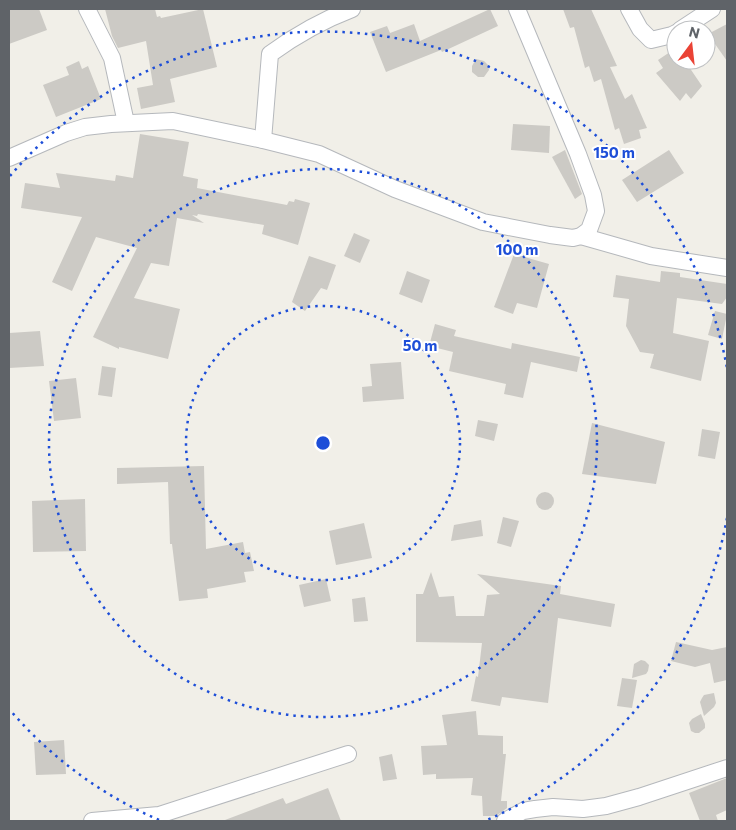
<svg xmlns="http://www.w3.org/2000/svg" width="736" height="830" viewBox="0 0 736 830" font-family="Commissioner,sans-serif">
<style>
.building{fill:#cccac5}
.lines{fill:none;stroke-linecap:round;stroke-linejoin:round}
.street-casing{stroke:#b5b8bc;stroke-width:18}
.street{stroke:#fff;stroke-width:16}
.ring{fill:none;stroke:#1d4ed8;stroke-width:2.5;stroke-dasharray:2.5 5}
.centre{fill:#1d4ed8;stroke:#fff;stroke-width:2.5}
.ring-label{font-size:15px;text-anchor:middle;font-weight:bold;fill:#1d4ed8;stroke:#fff;stroke-width:4;stroke-linejoin:round;paint-order:stroke}
</style>
<rect width="100%" height="100%" fill="#f1efe8"/>
<g class="building">
<path d="M9,9H39L47,30L9,44Z"/>
<path d="M105,9H155L157,17L160,16L161,18L203,9L217,67L170,79L175,102L141,109L137,88L153,85L146,41L118,48L112,36Z"/>
<path d="M490,9L498,26L442,52L441,50L386,72L370,32L387,26L390,33L414,24L420,41Z"/>
<path d="M563,9H591L617,66L610,67L625,99L632,94L647,128L639,130L641,138L624,144L619,128L615,130L601,79L594,82L589,66L585,68L574,27L570,28Z"/>
<path d="M727,24V61L708,34Z"/>
<path d="M673,50L676,55V60H680L682,63L685,61L702,86L691,99L686,93L680,101L656,73L663,68L658,60Z"/>
<path d="M476,59L484,61L488,65L489,70L484,77H478L472,72V66Z"/>
<path d="M79,61L82,69L88,66L101,99L56,117L43,85L69,75L66,67Z"/>
<path d="M513,124L550,126L549,153L511,150Z"/>
<path d="M140,134L189,142L183,176L198,179L197,188L287,205L289,201L294,202L295,199L310,203L298,245L262,234L264,225L198,214L197,216L192,215L204,223L177,218L169,266L151,263L134,298L180,309L168,359L119,347V349L93,337L137,248L96,237L72,291L52,282L82,217L21,208L25,183L60,188L56,173L115,181L116,175L133,178Z"/>
<path d="M565,150L582,194L575,199L552,157Z"/>
<path d="M669,150L684,173L637,202L622,180Z"/>
<path d="M354,233L370,240L360,263L344,256Z"/>
<path d="M514,254L549,264L537,308L517,303L513,314L494,307Z"/>
<path d="M309,256L336,265L327,290L321,288L305,311L292,302Z"/>
<path d="M407,271L430,280L422,303L399,294Z"/>
<path d="M661,271L680,273V277L727,284V297L722,304L677,298L673,333L709,341L701,381L650,368L654,354L640,352L626,326L629,299L613,297L616,275L660,282Z"/>
<path d="M715,311L727,314L722,339L708,335Z"/>
<path d="M435,324L456,330L454,336L511,349L512,343L580,357L577,372L531,362L523,398L504,394L506,384L449,371L453,352L429,346Z"/>
<path d="M40,331L44,366L9,368V333Z"/>
<path d="M401,362L404,399L363,402L362,387L372,386L370,364Z"/>
<path d="M102,366L116,368L112,397L98,395Z"/>
<path d="M76,378L81,418L54,421L49,381Z"/>
<path d="M478,420L498,424L494,441L475,436Z"/>
<path d="M592,423L665,442L656,484L582,474Z"/>
<path d="M702,429L720,432L715,459L698,456Z"/>
<path d="M204,466L206,549L243,542L245,553L250,552L254,571L244,572L246,582L207,589L208,598L179,601L172,544H170L168,482L117,484V468Z"/>
<circle cx="545" cy="501" r="9"/>
<path d="M85,499L86,551L33,552L32,501Z"/>
<path d="M503,517L519,521L511,547L497,543Z"/>
<path d="M481,520L483,536L451,541L454,525Z"/>
<path d="M364,523L372,558L336,565L329,531Z"/>
<path d="M431,572L439,597L454,596L456,616H484L487,595L500,594L477,574L561,586L560,594L615,604L611,627L558,618L548,703L502,697L500,706L471,701L476,676L478,677L482,643L416,642V594H423Z"/>
<path d="M326,579L331,601L304,607L299,585Z"/>
<path d="M365,597L368,621L354,622L352,599Z"/>
<path d="M676,642L712,650L727,647V680L714,683L710,663L695,667L671,661Z"/>
<path d="M641,660L645,661L649,665L648,671L646,674L632,678L634,664Z"/>
<path d="M622,678L637,680L632,708L617,706Z"/>
<path d="M714,693L716,703L714,707L704,716L700,702L702,698L704,695Z"/>
<path d="M476,711L478,735L503,736V754H506L501,801H507V808L496,816H483L482,796L471,795L473,778L436,779V774L423,775L421,746L447,745L442,715Z"/>
<path d="M701,714L705,724V728L699,733H695L691,731L689,723L692,719Z"/>
<path d="M64,740L66,774L36,775L34,742Z"/>
<path d="M392,754L397,779L383,781L379,757Z"/>
<path d="M727,778V810L716,815L718,821H700L689,793Z"/>
<path d="M328,788L341,821H225V820L283,798L286,804Z"/>
</g>
<g class="lines">
<g class="street-casing">
<g id="street">
<path d="M87,9L112,58L126,123"/>
<path d="M629,9L640,29L651,40L672,35L676,33"/>
<path d="M680,30L712,9"/>
<path d="M263,140L270,54C296,35 323,20 352,9"/>
<path d="M9,158L66,133L85,127L111,124L173,121L263,140L319,154L395,189L483,222L550,235L573,238L581,236L589,230L596,211L593,195L578,154L517,9"/>
<path d="M581,236L651,256L727,268"/>
<path d="M92,821L159,815L348,754"/>
<path d="M505,821L523,811L535,809L553,807L583,809L606,806L639,797L727,768"/>
</g>
</g>
<use href="#street" class="street"/>
</g>
<g class="ring">
<circle cx="323" cy="443" r="137"/>
<circle cx="323" cy="443" r="274"/>
<path d="M727 518A411 411 0 0 1 487 820M159 820A411 411 0 0 1 10 710M10 176A411 411 0 0 1 727 368"/>
</g>
<circle cx="323" cy="443" r="8" class="centre"/>
<g class="ring-label">
<text x="614" y="158">150 m</text>
<text x="517" y="255">100 m</text>
<text x="420" y="351">50 m</text>
</g>
<rect width="736" height="830" fill="none" stroke="#5f6368" stroke-width="20"/>
<g transform="translate(691 45) rotate(15)"><circle r="24" fill="#ffffff" stroke="#bfc1c3"/>
<path d="M0-4L9 19L0 12L-9 19Z" fill="#ea4335"/>
<text y="-8" font-size="14" font-weight="bold" text-anchor="middle" fill="#5f6368">N</text>
</g>
</svg>
